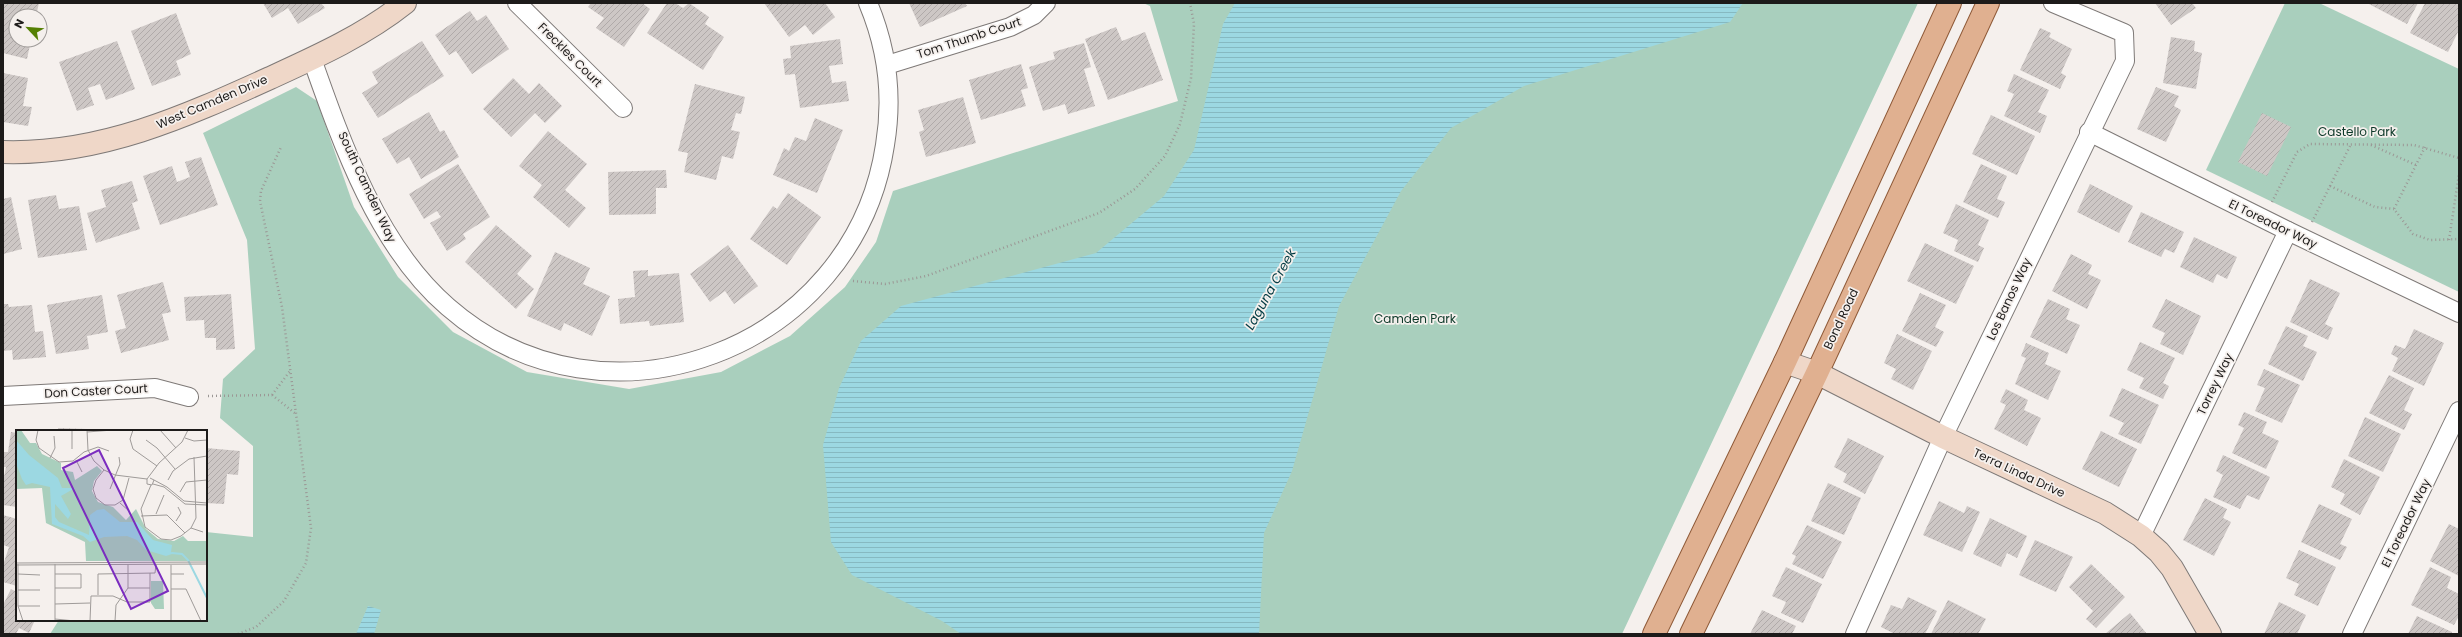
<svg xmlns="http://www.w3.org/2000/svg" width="2462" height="637" viewBox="0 0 2462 637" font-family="Poppins,sans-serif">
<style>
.park{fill:#a9cfbd}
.water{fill:url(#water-rules)}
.building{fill:url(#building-hatch)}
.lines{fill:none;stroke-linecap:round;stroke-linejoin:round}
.street-casing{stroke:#7e7977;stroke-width:20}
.secondary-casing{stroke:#7e7977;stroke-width:24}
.primary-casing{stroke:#8e5937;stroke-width:24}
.path{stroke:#9b9795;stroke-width:2.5;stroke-dasharray:1 3;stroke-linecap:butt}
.street{stroke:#fff;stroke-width:18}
.secondary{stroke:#efd7c8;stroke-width:22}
.primary{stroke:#e0b090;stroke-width:22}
.labels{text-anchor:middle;stroke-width:3.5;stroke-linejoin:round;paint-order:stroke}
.street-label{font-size:12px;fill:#1d1b1a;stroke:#f5f0ed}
.park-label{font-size:12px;fill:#0c3828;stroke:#f5f0ed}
.water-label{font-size:13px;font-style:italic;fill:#013b43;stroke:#f5f0ed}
.inset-river{fill:none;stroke:#9cd8e2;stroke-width:2}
.inset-road{fill:none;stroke:#9f9b99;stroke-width:1}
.view{fill:#7b2cbf;fill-opacity:0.15;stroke:#7b2cbf;stroke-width:2}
.inset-edge{fill:none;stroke:#1d1b1a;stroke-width:2}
</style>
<defs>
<pattern id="water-rules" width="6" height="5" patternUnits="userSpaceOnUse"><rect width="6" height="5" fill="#9cd8e2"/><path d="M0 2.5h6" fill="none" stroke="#86b9c1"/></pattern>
<pattern id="building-hatch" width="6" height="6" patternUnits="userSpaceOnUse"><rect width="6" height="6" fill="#cdc7c5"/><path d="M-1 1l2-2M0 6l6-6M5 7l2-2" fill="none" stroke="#b0aaa9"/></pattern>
</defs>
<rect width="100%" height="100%" fill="#f5f0ed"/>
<g class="park">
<path d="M1143,3H1918L1622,634H50L59,620H206V532L253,537V446L220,418L223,379L255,349L247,240L203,133L296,87L317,101L354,207L398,277L453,332L527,372L629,389L721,372L790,336L845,287L876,242L893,191L1178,101L1150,6Z"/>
<path d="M2285,3H2319L2459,69V292L2206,170Z"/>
</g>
<g class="water">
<path d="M1235,3H1743L1730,22L1524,86L1451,128L1401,191L1339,306L1292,471L1264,533L1259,634H961L942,621L852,575L831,542L823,445L839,388L861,341L901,306L1096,253L1164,196L1194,150L1223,24Z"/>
<path d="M368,606L381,610L374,634H356Z"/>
</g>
<g class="building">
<path d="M3,3H39L36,16H16V40H31L27,59L3,53Z"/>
<path d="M263,3H321L325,8L298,24L288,8L272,18Z"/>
<path d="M591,3H642L650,9L624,47L596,28L604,18L588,7Z"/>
<path d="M667,3H675L683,8L689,3L709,17L705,24L724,37L703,70L647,33Z"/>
<path d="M764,3H825L835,17L813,35L805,25L789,37Z"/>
<path d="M909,3H965L967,6L920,27Z"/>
<path d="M2155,3H2192L2196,8L2171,25Z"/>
<path d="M2367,3H2418L2407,24Z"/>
<path d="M2425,3H2459V30L2448,52L2410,33Z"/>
<path d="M470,11L477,21L486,15L509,49L472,74L456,51L449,55L435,35Z"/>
<path d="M176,13L191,54L176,61L181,75L152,86L131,31Z"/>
<path d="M1116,27L1122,41L1145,32L1163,80L1108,100L1085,39Z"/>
<path d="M2040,28L2051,33L2049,37L2072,49L2061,73L2066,76L2060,89L2020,70Z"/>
<path d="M2171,37L2195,41L2194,51L2202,53L2196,89L2163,83Z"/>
<path d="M840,39L843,64L829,66L832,83L846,81L849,101L800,108L795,74L785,75L783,59L791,58L790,46Z"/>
<path d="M117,41L135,89L106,100L100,84L88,88L94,105L77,111L59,62Z"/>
<path d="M422,41L444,76L378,118L362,93L378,83L372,72Z"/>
<path d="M1084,43L1091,67L1084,69L1095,106L1068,114L1065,104L1043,111L1029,67L1055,59L1053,52Z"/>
<path d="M1021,64L1028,88L1021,90L1026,106L981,120L969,80Z"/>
<path d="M3,73L28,78L23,106L32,107L28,126L3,122Z"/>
<path d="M2014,74L2049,90L2038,112L2047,116L2040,133L2004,116L2014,94L2007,91Z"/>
<path d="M513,78L529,94L539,83L562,106L545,123L535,113L511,137L483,109Z"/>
<path d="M695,84L745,97L741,114L736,113L731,130L740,132L733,159L722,156L716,180L684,172L688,153L678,151Z"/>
<path d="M2156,87L2179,96L2174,106L2181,110L2166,142L2137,129Z"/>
<path d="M963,97L976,143L926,157L919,132L924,130L918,110Z"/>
<path d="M429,112L440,132L444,130L459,157L421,179L409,157L397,164L382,139Z"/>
<path d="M2262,113L2291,127L2267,176L2238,162Z"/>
<path d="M1991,115L2035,136L2017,175L1972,154Z"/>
<path d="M815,118L843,130L817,193L773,175L784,148L789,151L795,137L806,141Z"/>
<path d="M548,131L587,164L565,190L586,208L569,228L533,197L542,185L519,166Z"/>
<path d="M201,157L218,205L160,225L143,176L172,166L177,182L190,177L185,162Z"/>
<path d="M458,164L490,217L463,234L466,239L447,251L430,223L441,217L437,211L424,219L409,194Z"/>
<path d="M1981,164L2007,176L1997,199L2005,202L1998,218L1963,202Z"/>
<path d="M666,170L667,188H656V214L609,215L608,172Z"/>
<path d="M132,181L138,201L132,203L140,229L96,243L87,213L106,207L101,190Z"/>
<path d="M2090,184L2133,206L2119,233L2077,212Z"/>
<path d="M788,193L821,217L787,265L750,239L773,206L777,209Z"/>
<path d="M56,195L59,209L79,206L87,250L38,258L28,200Z"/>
<path d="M11,197L22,249L3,254V199Z"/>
<path d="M1956,204L1989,220L1978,245L1984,248L1978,262L1954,251L1958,240L1943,233Z"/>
<path d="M2141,212L2184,232L2174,253L2165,249L2161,257L2128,242Z"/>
<path d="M496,225L532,256L517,274L534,289L516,309L465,262Z"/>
<path d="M2194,237L2237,257L2227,279L2217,274L2213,283L2180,267Z"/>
<path d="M1925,243L1974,266L1956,304L1907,281Z"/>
<path d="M728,245L758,286L734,304L725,291L710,302L690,274Z"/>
<path d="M555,252L590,268L583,284L610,296L592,336L564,323L561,331L527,316Z"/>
<path d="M2071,254L2092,265L2088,274L2101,280L2087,309L2052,291Z"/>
<path d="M648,270V276L679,273L684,322L650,326L649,321L620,324L618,299L635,297L633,271Z"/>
<path d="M2310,279L2340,293L2325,324L2333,328L2328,340L2290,322Z"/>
<path d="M163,282L171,312L162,314L169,340L121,353L115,331L126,328L117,295Z"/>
<path d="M1920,293L1946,305L1935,327L1944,332L1936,347L1902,331Z"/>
<path d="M231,294L235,349L216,350V338H205L204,320L186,321L184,297Z"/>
<path d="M102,295L108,332L87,336L89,349L56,354L47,305Z"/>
<path d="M2048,299L2070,309L2066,319L2080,325L2067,354L2030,337Z"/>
<path d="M2166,299L2201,316L2183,355L2160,344L2165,333L2152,327Z"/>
<path d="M3,304H8L9,307L32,305L35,332L43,331L46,357L13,360L12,350L3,351Z"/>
<path d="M2286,326L2308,336L2303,346L2317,352L2303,381L2268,364Z"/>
<path d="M2414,329L2444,343L2424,386L2392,371L2398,358L2391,354L2395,345L2405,349Z"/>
<path d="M1897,334L1932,351L1913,390L1891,379L1896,369L1884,363Z"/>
<path d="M2140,342L2175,358L2163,383L2169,386L2163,399L2139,388L2144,378L2127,370Z"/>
<path d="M2026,343L2049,353L2045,364L2061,371L2048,400L2015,384L2026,358L2021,356Z"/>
<path d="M2264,369L2300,385L2282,423L2255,411L2265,388L2257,385Z"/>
<path d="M2389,375L2414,388L2404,410L2412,414L2404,430L2369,413Z"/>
<path d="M2122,388L2159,405L2141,444L2118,434L2124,423L2109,416Z"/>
<path d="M2006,389L2028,400L2024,410L2041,418L2027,446L1994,429L2006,405L2000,402Z"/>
<path d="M2244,412L2267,422L2262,433L2279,441L2266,469L2232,453L2244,428L2238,425Z"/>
<path d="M2365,417L2401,434L2383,472L2348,456Z"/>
<path d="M58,428L87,429V431H58Z"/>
<path d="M2101,431L2137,449L2119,487L2082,469Z"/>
<path d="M11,432L17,433V507L3,505V482L6,467H3V452H8Z"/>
<path d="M1848,438L1884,456L1865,494L1843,482L1847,474L1834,467Z"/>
<path d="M206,448L240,451L238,475L227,474L224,504L206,503Z"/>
<path d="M2223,455L2270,477L2259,500L2247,495L2240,509L2213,497L2223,475L2216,471Z"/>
<path d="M2344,459L2380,477L2360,515L2340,504L2345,494L2331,487Z"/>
<path d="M1828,483L1861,498L1844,535L1811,521Z"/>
<path d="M2205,498L2227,509L2223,518L2231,522L2214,556L2183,540Z"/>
<path d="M1939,501L1964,513L1967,506L1980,512L1962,552L1923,535Z"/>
<path d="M2319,504L2352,519L2340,544L2347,547L2340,560L2301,542Z"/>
<path d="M3,515L17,519V586L3,582V565L9,547L3,545Z"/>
<path d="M1990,518L2027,536L2017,558L2007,553L2001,567L1973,554Z"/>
<path d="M2449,524L2459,529V576L2430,561Z"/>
<path d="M1807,525L1842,542L1823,579L1792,564L1796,556L1792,554Z"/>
<path d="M2035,540L2073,557L2056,592L2019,575Z"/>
<path d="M2299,550L2336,567L2318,606L2294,595L2299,584L2286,578Z"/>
<path d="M2091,564L2125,597L2096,628L2086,619L2093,611L2069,587Z"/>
<path d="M1786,567L1822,584L1803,623L1781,613L1786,602L1772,596Z"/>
<path d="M2430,567L2451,577L2447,588L2459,594V616L2454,625L2411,605Z"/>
<path d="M11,589L17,592V620H35L29,633L19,628L16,634H3V605Z"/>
<path d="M1908,597L1937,611L1925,634H1895L1881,627L1891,605L1902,609Z"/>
<path d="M1948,600L1986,619L1978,634H1931Z"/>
<path d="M2279,602L2306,615L2297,634H2264Z"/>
<path d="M1762,610L1796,626L1792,634H1750Z"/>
<path d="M2130,613L2147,634H2105Z"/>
<path d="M2417,616L2452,632L2451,634H2408Z"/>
</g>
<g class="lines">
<g class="street-casing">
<g id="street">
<path d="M517,3L623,108"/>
<path d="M312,59C342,144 378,247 448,307C605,444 854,350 885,145C893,97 887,48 868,3"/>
<path d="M887,65L1010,27L1034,15L1046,3"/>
<path d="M2089,132L2288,231L2459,313"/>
<path d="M3,396L155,388L189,397"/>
<path d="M2141,536L2288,231"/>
<path d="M1855,634L1943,437L2125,61L2124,33L2053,3"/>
<path d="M2352,634L2459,411"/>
</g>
</g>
<g class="secondary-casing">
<g id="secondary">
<path d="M3,152C100,155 184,117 270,78C316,57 365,35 405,3"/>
<path d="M1785,362L1817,373L1943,437L2105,513L2141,536L2159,552L2172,568L2210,634"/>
</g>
</g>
<g class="primary-casing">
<g id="primary">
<path d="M1654,634L1785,362L1950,3"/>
<path d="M1691,634L1817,373L1988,3"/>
</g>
</g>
<g class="path">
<path d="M2371,145L2416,165"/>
<path d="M2425,147L2394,209L2413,234L2430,240L2459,239"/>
<path d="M2330,186L2375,207L2394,209"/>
<path d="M2272,202L2297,152L2310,144L2414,145L2459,158"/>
<path d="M2312,222L2351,144"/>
<path d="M2449,240L2459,174"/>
<path d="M853,281L885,284L926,276L1099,213L1135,189L1165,156L1180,124L1191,78L1194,24L1190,3"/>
<path d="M272,395L290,371"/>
<path d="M208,396L272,395L296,414"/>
<path d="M238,634L256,627L284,601L306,563L311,528L282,307L260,201L261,191L281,147"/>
</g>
<use href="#street" class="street"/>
<use href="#secondary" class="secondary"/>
<use href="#primary" class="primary"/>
</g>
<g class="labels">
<g class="street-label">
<text transform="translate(969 38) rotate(-18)" y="4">Tom Thumb Court</text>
<text transform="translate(570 55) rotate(45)" y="4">Freckles Court</text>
<text transform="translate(212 102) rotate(-23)" y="4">West Camden Drive</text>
<text transform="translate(367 187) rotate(65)" y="4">South Camden Way</text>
<text transform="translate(2273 224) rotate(26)" y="4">El Toreador Way</text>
<text transform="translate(2009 299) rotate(-65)" y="4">Los Banos Way</text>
<text transform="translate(1841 319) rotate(-65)" y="4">Bond Road</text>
<text transform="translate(2215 384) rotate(-64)" y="4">Torrey Way</text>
<text transform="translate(96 391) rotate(-3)" y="4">Don Caster Court</text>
<text transform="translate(2019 473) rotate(25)" y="4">Terra Linda Drive</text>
<text transform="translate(2406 523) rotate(-64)" y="4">El Toreador Way</text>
</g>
<g class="park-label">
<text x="2357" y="136">Castello Park</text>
<text x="1415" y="323">Camden Park</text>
</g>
<g class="water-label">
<text transform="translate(1270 289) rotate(-61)" y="5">Laguna Creek</text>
</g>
</g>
<g transform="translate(16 430)">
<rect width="191" height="191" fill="#f5f0ed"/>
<path d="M0,0H5L14,13H20L26,24L45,33V40L57,42L59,50L81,36L86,41L78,51L76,61L82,72L97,77L110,90L120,79L130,99L142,109L158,111L167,106L172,111H191V131H70L69,112L30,93L26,58L0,59ZM135,151H147L148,179H139L135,173Z" fill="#a9cfbd"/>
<path d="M0,10L13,25L42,48L46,58H59L45,66L55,84L52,89L39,74V87L43,92L73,105L74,85L81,80L88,79L104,92H121L137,110L156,115L155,122L159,123L150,126L130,120L121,110L111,106L88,107L74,112L67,106L36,94L34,57L16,53L10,55L6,49L0,33Z" fill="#9cd8e2"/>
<path class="inset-river" d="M156,123L166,124L172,130L191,168"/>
<path class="inset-road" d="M22,0L20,10L23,18L43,32L57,31L68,22L82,17L93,21M71,0L72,20L78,31L88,40L99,45L131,49M117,0L114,9L117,19L141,36M144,0L160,18M71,2L97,0M169,8L178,11L191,10M130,10L141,18L159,39M56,19V0M34,28L39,18L38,6M60,30L66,42M88,40L80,50L77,59L80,68L89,75H99L107,70L113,48M134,48L138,50L136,55L131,54V49L143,33L166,12L172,0M138,50L151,57L168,71L191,73M152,50L157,41L173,29L191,26M137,54L148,57L169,74L191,75M135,55L125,79L129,97L145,109L155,110L165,106L175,98L180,88L178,27M94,59L104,34L103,27M164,62L170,52L191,50M104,73L113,81M140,84L148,65M125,86L151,85L169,103M160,91L165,83L162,77M175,98L187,102M0,133L191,132M2,134V176L7,191M39,134V191M0,135L191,134M155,135V191M2,144L24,145M39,144H65V158H39M155,144H168M112,158H134M155,159H170L185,191M2,160H24M82,165V144L139,143L140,134M39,174L74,173M2,176H24M39,189L59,191M74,191L75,166H97L111,172H134V143M99,191L100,175L112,158V134"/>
<path class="view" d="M83,20L152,161L115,179L47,38Z"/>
<rect width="191" height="191" class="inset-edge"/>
</g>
<rect width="2462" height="637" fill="none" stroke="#1d1b1a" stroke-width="8"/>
<g transform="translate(28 28) rotate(296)"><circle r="19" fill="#f5f0ed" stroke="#9f9b99"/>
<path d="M0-3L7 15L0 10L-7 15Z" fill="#558003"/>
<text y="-6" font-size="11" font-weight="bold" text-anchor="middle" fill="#1d1b1a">N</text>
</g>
</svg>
